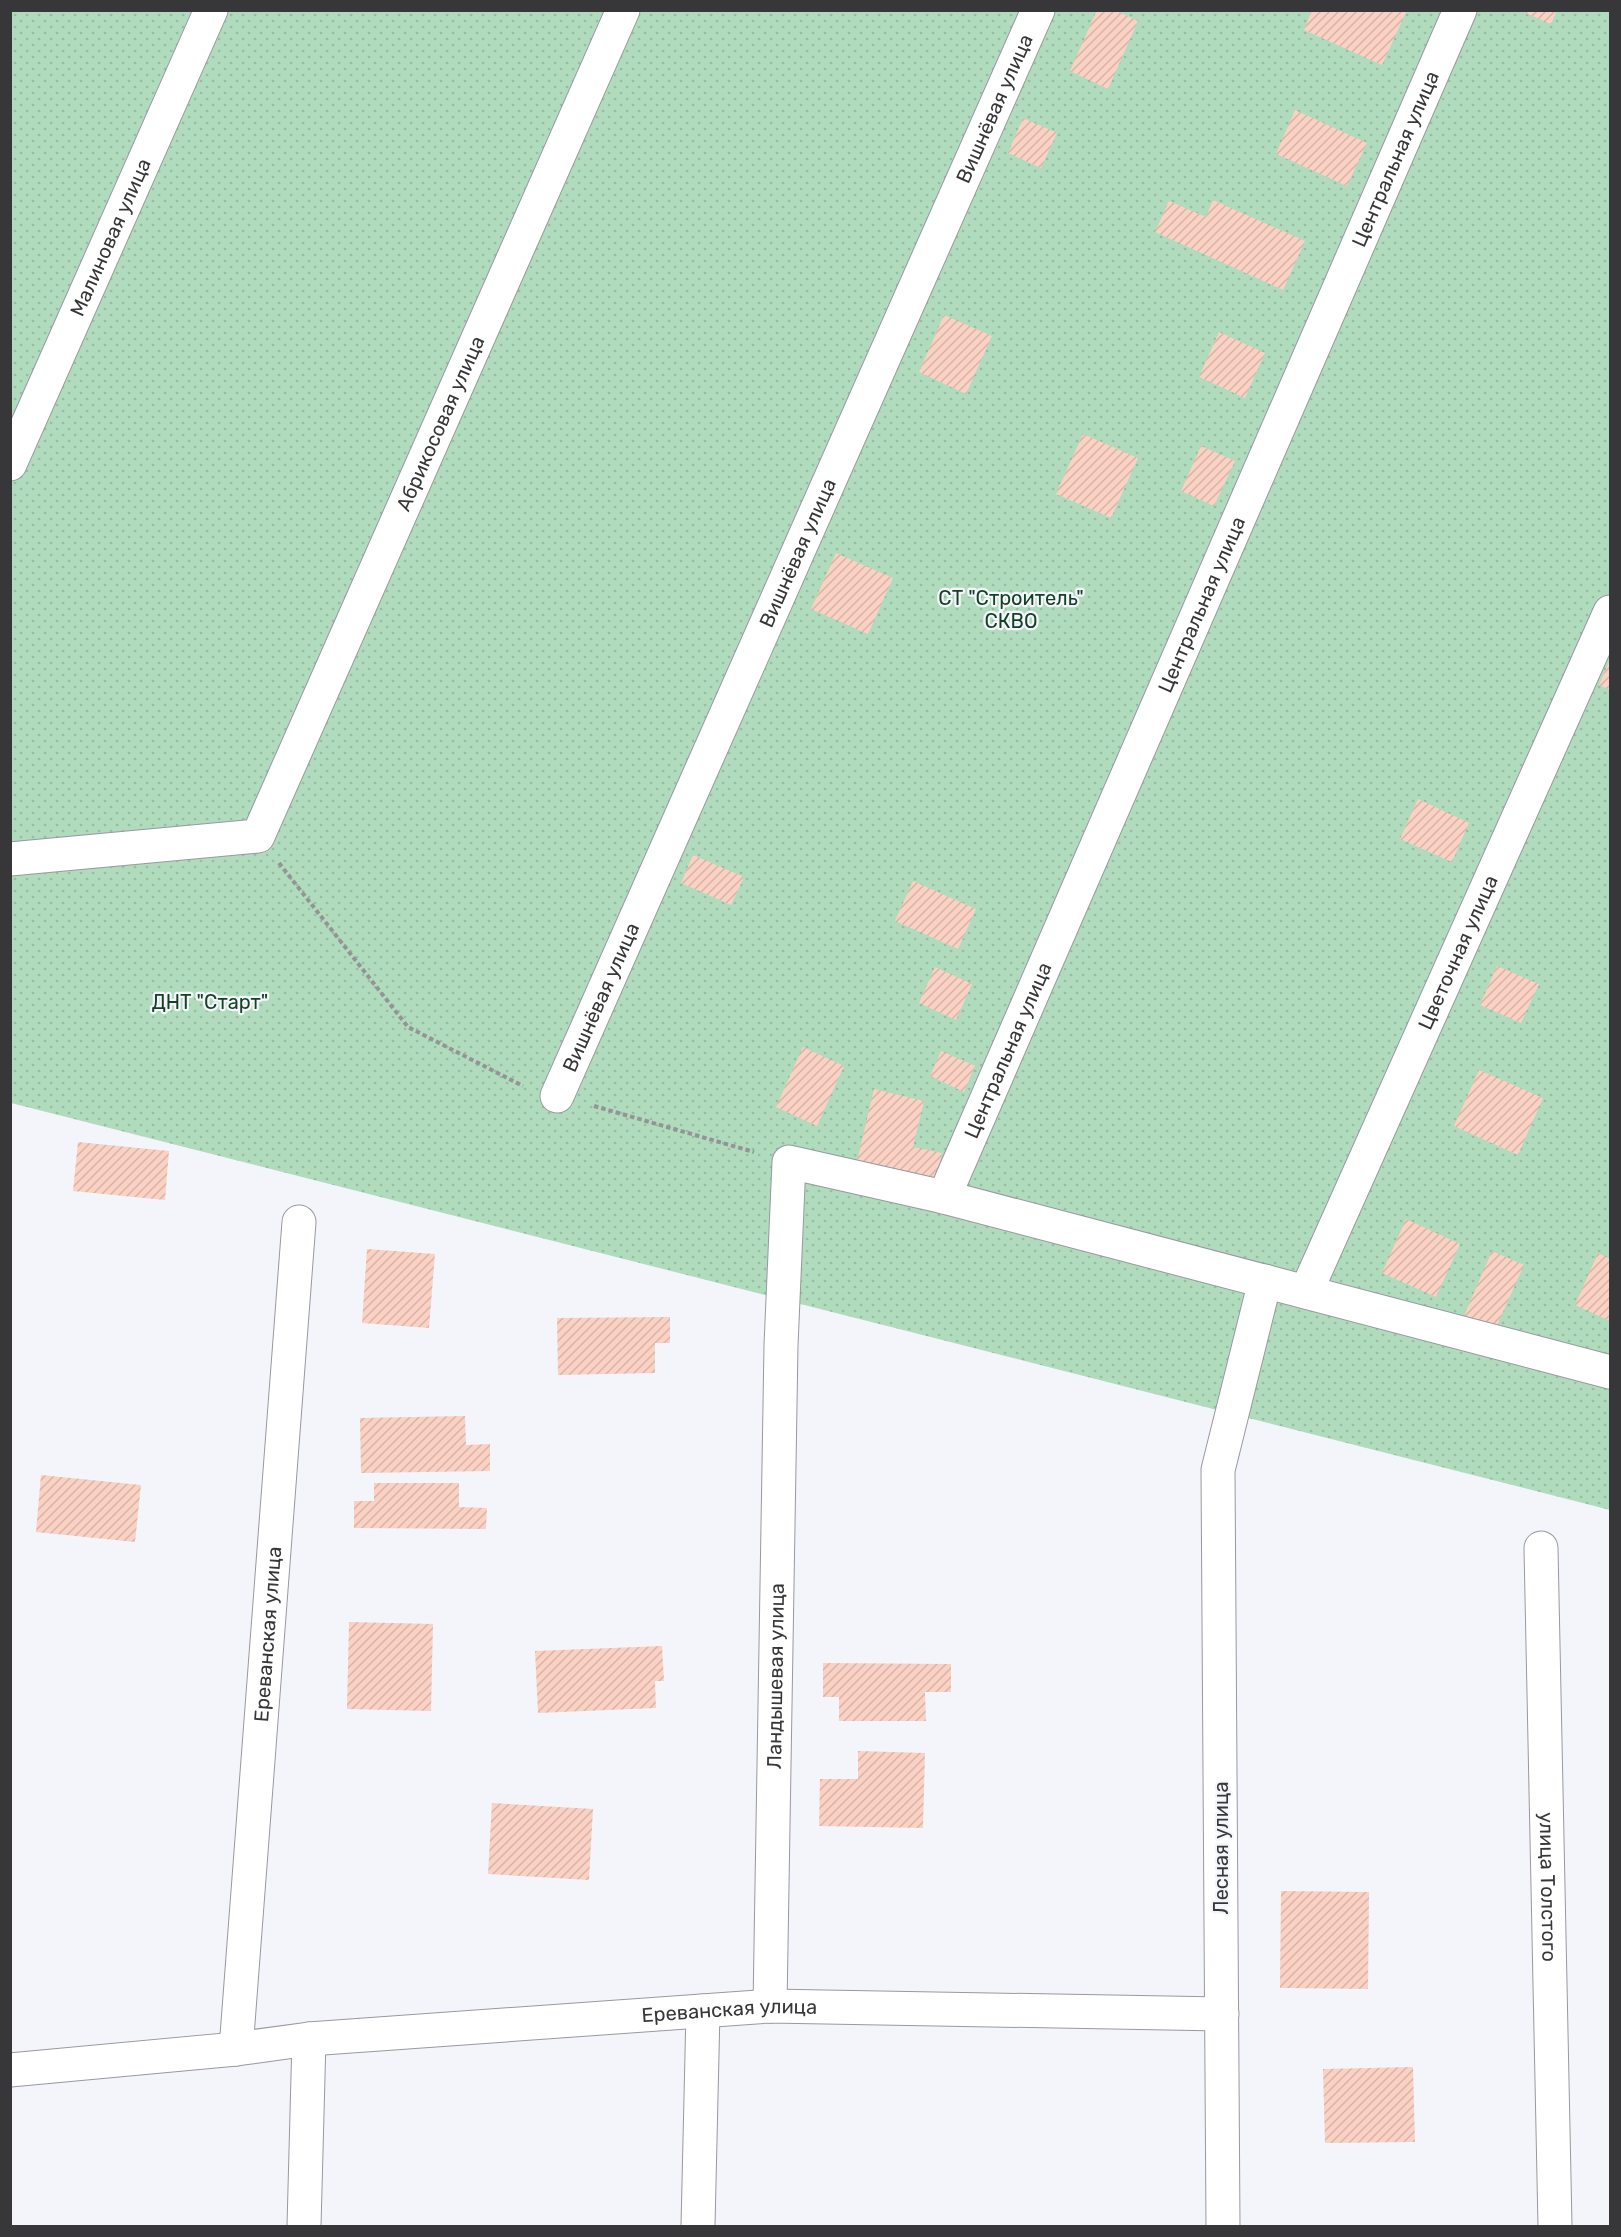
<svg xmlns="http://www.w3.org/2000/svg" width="1621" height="2237" viewBox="0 0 1621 2237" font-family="Rubik,sans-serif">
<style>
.garden{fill:url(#garden-dots)}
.building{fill:url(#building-hatch)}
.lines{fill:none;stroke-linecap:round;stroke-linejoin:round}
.minor-casing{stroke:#98999f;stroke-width:35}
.path{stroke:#949498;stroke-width:4;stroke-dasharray:4.5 3;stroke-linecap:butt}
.minor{stroke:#fff;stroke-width:33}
.labels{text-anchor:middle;stroke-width:4.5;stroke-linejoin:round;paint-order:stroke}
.street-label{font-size:20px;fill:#373739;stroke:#f4f5fb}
.park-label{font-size:20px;fill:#134126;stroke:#f4f5fb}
</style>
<defs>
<pattern id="garden-dots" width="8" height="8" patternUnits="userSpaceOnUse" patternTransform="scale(1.5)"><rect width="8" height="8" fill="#b0dcbd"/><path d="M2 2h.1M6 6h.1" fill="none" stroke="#98bda3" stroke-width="1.8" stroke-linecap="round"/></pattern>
<pattern id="building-hatch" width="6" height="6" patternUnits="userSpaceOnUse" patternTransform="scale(1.5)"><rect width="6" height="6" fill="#fad1c3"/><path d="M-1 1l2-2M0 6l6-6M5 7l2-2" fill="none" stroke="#d7b4a8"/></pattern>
</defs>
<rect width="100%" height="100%" fill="#f4f5fb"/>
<path class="garden" d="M10,11H1610V1510L11,1103Z"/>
<g class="building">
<path d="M1097,10H1114L1138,21L1108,89L1070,71Z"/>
<path d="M1312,10H1407L1382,65L1304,30Z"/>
<path d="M1519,10H1557L1551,24Z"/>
<path d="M1295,110L1367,143L1347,186L1276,154Z"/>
<path d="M1023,118L1057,133L1041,168L1008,153Z"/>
<path d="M1213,200L1305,241L1283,290L1155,232L1169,201L1206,217Z"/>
<path d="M944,315L992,336L966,394L919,372Z"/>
<path d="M1219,332L1265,353L1245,398L1199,377Z"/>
<path d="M1083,434L1138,458L1111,518L1056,494Z"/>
<path d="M1201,446L1235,461L1214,506L1181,491Z"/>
<path d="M836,553L893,578L868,634L811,609Z"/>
<path d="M1610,660V690L1599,685Z"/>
<path d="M1418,799L1469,823L1452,862L1400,839Z"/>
<path d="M693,855L744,877L731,905L681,883Z"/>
<path d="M913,881L976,909L958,949L895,921Z"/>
<path d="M1497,966L1539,984L1521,1023L1480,1005Z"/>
<path d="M935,967L972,984L956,1020L919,1003Z"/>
<path d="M803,1047L844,1066L817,1126L776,1107Z"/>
<path d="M941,1051L975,1066L964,1092L930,1076Z"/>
<path d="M1479,1070L1543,1098L1518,1155L1454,1126Z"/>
<path d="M874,1089L924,1101L913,1147L942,1153L934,1188L855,1170Z"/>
<path d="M78,1142L169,1151L165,1200L73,1191Z"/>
<path d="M1406,1219L1460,1244L1436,1297L1382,1273Z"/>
<path d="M367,1249L435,1254L429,1328L362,1323Z"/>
<path d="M1492,1251L1524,1265L1494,1332L1463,1318Z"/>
<path d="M1598,1253L1610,1259V1321L1575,1305Z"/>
<path d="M670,1317V1343H655V1373L558,1375L557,1318Z"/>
<path d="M465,1416L466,1445L490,1444V1471L361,1473L360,1418Z"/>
<path d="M41,1475L141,1485L135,1542L36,1532Z"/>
<path d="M374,1483H459V1507L487,1508L486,1529L354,1528V1501H374Z"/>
<path d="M349,1622L433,1624L431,1711L347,1709Z"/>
<path d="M662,1646L664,1681H655L656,1708L538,1713L535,1651Z"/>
<path d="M823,1663L951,1664V1692H925L926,1721H839V1697H823Z"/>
<path d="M858,1751L925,1753L923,1828L819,1826L820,1779H858Z"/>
<path d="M492,1803L593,1809L589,1880L488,1874Z"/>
<path d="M1281,1891L1369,1892L1368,1989L1280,1988Z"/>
<path d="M1413,2067L1415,2142L1325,2143L1323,2069Z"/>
</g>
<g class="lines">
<g class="minor-casing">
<g id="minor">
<path id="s1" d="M10,464L211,10"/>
<path id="s2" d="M10,859L258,836L623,10"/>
<path id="s3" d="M557,1096L1038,10"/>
<path id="s4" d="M944,1197L1460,10"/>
<path id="s5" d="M1306,1292L1610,612"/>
<path id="s6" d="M1541,1548L1555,2226"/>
<path id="s7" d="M770,2006L781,1345L789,1162L944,1197L1610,1372"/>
<path id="s8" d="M236,2049L299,1222"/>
<path id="s9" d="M10,2070L236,2049L309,2039L770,2006L1222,2014"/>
<path d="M304,2226L309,2039"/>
<path d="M698,2226L703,2011"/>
<path d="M1223,2226L1218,1470L1265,1281"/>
</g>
</g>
<g class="path">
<path d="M279,863L408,1027L523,1086"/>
<path d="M594,1106L754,1152"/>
</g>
<use href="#minor" class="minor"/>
</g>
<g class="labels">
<g class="street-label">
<text dy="7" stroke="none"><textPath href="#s3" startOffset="1080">Вишнёвая улица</textPath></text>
<text dy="7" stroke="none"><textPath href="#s4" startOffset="1132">Центральная улица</textPath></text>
<text dy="7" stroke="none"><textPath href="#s1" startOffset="248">Малиновая улица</textPath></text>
<text dy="7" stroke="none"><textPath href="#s2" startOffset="700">Абрикосовая улица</textPath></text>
<text dy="7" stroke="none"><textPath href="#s3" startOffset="594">Вишнёвая улица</textPath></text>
<text dy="7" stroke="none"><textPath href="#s4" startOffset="646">Центральная улица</textPath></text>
<text dy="7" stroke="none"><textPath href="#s5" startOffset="372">Цветочная улица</textPath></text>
<text dy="7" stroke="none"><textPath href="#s3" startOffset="108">Вишнёвая улица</textPath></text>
<text dy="7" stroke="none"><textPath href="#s4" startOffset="160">Центральная улица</textPath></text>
<text dy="7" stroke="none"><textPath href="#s8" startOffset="416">Ереванская улица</textPath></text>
<text dy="7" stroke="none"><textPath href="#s7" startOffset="330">Ландышевая улица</textPath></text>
<text transform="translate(1221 1848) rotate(-90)" y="7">Лесная улица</text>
<text dy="7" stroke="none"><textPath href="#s6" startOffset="339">улица Толстого</textPath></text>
<text dy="7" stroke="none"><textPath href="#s9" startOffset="722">Ереванская улица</textPath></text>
</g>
<g class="park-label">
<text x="1011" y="605">СТ "Строитель"<tspan x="1011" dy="23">СКВО</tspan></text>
<text x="210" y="1009">ДНТ "Старт"</text>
</g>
</g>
<rect width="1621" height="2237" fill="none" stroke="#373739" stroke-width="24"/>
</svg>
